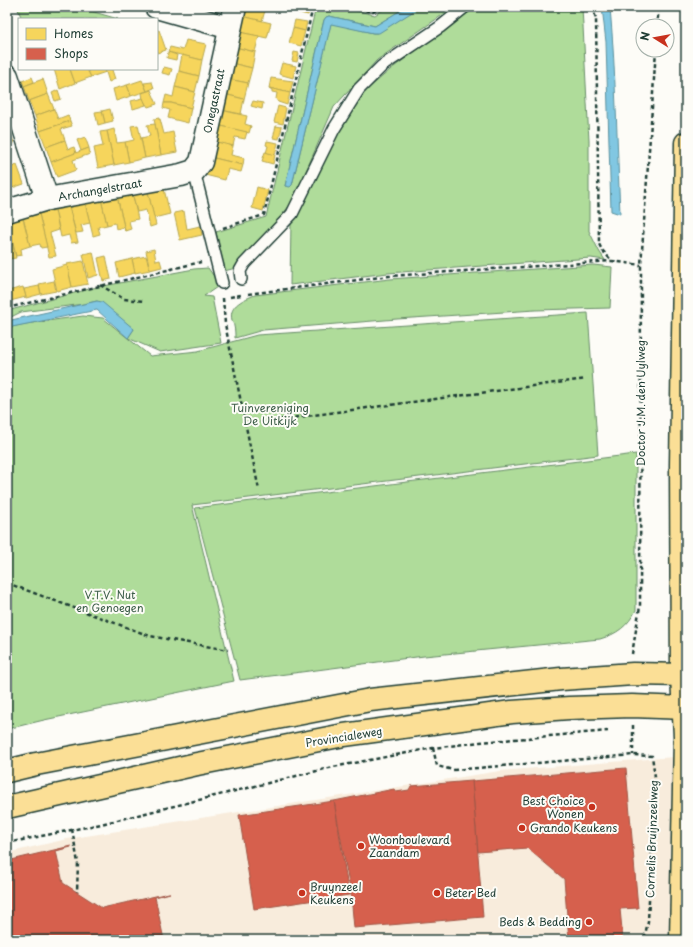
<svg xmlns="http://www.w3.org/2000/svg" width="693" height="947" viewBox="0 0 693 947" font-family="'Playpen Sans',sans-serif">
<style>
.built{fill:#f8ecdc}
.green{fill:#afdc9a;stroke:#678c67}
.water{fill:#81c7e2;stroke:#5a909c}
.homes{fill:#f6d55c;stroke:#b6a750}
.shops{fill:#d6604d;stroke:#9f5646}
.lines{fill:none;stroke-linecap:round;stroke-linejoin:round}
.lane-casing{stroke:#1f3d34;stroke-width:14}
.street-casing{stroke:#1f3d34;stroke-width:25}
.primary-casing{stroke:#1f3d34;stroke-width:25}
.path{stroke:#1f3d34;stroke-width:2.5;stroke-dasharray:4 3;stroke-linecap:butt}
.lane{stroke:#fdfcf7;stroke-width:11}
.street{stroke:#fdfcf7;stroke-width:22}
.primary{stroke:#fbdf96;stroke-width:22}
.poi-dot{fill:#c8321e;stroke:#fdfcf7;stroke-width:1.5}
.labels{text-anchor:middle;stroke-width:4;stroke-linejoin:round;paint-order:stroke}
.street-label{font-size:11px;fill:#1f3d34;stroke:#fdfcf7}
.park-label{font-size:11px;fill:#3c5d48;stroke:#fdfcf7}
.poi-label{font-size:11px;fill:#1f3d34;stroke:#fdfcf7;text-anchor:start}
</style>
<rect width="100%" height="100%" fill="#fdfcf7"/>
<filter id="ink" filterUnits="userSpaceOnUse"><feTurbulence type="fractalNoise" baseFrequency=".025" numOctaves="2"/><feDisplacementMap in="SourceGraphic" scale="8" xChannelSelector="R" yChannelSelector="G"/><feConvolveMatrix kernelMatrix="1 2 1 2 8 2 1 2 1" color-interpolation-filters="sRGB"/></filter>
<g filter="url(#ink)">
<path class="built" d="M686,756V940H7V853L67,839L500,771Z"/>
<g class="green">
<path d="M17,7H77L118,19H22Z"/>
<path d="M316,7H341L375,15L387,7H406L375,26L329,16L326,17L324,20L285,186L292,185L331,23L373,33H377L420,7H454L377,60L334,107L306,171L299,190L290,205L278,220L242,259L236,268L224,271L216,232L266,217Z"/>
<path d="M473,7H582L589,141V231L599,251L605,260L591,258L388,273L290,285L291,222L306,200L328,148L355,104L369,88L391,69L455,22Z"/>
<path d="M593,265L612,267L610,308L535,310L397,319L263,330L235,338C235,334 235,330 234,326C234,324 232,322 232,320C228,305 245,299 255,295L390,279Z"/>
<path d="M208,268L220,285L204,296L212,297L221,343L160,352L128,338L134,329L97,301L84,304L21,312L7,319V311L93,288L194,269Z"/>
<path d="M588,313L598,455L192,505L234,681L44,720L7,729V328L25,324L83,316L103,318L150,356L198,351L257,335Z"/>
<path d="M636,454V610C628,626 617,634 600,639L424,656L240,680L195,508Z"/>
</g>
<g class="water">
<path d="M406,7H420L379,33H373L331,24L292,185L290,187L285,186L324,20L326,17L329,16L375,26Z"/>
<path d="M602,7H610C616,76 617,145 620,214L611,211L606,42Z"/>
<path d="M97,301L102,302L134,329L128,338L97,310L7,328V321Z"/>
</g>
<g class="homes">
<path d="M244,7H266L262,21L242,16Z"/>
<path d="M293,7H310L308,15L292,11Z"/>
<path d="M242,16L271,23L267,38L239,32Z"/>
<path d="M295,20L307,22L305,31L293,28Z"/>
<path d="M293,28L305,31L301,46L289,43Z"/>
<path d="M159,30L166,50L157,53V31Z"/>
<path d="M239,32L259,36L255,52L235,47Z"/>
<path d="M186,40L206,44L202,60L168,52L170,47L183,50Z"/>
<path d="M235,47L255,52L252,68L231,63Z"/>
<path d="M168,52L177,55L176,60L167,58Z"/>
<path d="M294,52L299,53L297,62L292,61Z"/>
<path d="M182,55L202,60L199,76L179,71Z"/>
<path d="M231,63L252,68L248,83L228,79Z"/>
<path d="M282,63L296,66L293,78L279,74Z"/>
<path d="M164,67L172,69L170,75L162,73Z"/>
<path d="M54,69H70L75,83L60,89Z"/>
<path d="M70,69H87L91,77L75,83Z"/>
<path d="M87,69H105L106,72L91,77Z"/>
<path d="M105,69H114L112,70L115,79L109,82Z"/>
<path d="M179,71L199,76L195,92L175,87Z"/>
<path d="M32,77L34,82L24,86L22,81Z"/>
<path d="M271,78L293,81L290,93L269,88Z"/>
<path d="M43,79L48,94L29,101L24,86Z"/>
<path d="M228,79L248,83L244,99L224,94Z"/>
<path d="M142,80L147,91L131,96L127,85Z"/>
<path d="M152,82L154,88L147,91L144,83Z"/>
<path d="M127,85L131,96L116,101L113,89Z"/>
<path d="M175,87L195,92L191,108L171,103H164L166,95L173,97Z"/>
<path d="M269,88L290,93L287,105L278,102L276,99L277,93L272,92V90Z"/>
<path d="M58,90L61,99L55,101L52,93Z"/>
<path d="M151,90L157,104L148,107L143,100L142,93Z"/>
<path d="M48,94L54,109L35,116L29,101Z"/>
<path d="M224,94L244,99L241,114L221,110Z"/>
<path d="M143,98L146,105L133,109L131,101Z"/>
<path d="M253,101L263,103L262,109L251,106Z"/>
<path d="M164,103H171L191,108L188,123L168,118L170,110L163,108Z"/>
<path d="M278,106L286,108L283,124L274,122Z"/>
<path d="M54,109L58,119L68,115L70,121L40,131L35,116Z"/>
<path d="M110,109L113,121L105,123L102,111Z"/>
<path d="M221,110L247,116L245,124L251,126L249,133L217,125Z"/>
<path d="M102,111L105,123L98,125L95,112Z"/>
<path d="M159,118V120L160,119L164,134L173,132L177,152L161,155L154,119Z"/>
<path d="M70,121L72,126L61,129L65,140L46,147L40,131Z"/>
<path d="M155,124L161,155L145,158L141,138L150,136L147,125Z"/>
<path d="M138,125L145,158L129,162L125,142L134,140L131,126Z"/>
<path d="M217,125L247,132L245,139L235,137L233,146L213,141Z"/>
<path d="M7,126L14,143L7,146Z"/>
<path d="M276,126L282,127L279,139L273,138Z"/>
<path d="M114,129L117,143L125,142L129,162L114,165L107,131Z"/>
<path d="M107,131L114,165L98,168L94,148L103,146L100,132Z"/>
<path d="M85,137L89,148L81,151L77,140Z"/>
<path d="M65,140L68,149L74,147L76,153L51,162L46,147Z"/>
<path d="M213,141L233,146L231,155L244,158L243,165L210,157Z"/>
<path d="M267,141L278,143L275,155L266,153L268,146L266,145Z"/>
<path d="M89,148L90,154L73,160L76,170L57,177L51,162Z"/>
<path d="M265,152L275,155L273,164L262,161Z"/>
<path d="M210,157L243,165L241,172L228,169L225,180L205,175Z"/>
<path d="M7,162L9,168L17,165L24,184L9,189L7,184Z"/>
<path d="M163,185L170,214L154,218L147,188Z"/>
<path d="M257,187L268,190L263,211L252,208Z"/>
<path d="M147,188L156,225L150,227L146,210L137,212L132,192Z"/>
<path d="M132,192L138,219L129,221L131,229L125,231L117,196Z"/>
<path d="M117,196L125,231L124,227L116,229L115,223L107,225L101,199Z"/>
<path d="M101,199L107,225L98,227L100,234L93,236L85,203Z"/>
<path d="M85,203L90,223L81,225L83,232L76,233L69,207Z"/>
<path d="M69,207L78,242L71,243L69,235L61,237L55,210Z"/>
<path d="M55,210L59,230L50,233L56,256L49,257L39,214Z"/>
<path d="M184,211L187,229L200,226L202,235L180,240L174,213Z"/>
<path d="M39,214L47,247L41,248L40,244L30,246L23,218Z"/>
<path d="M23,218L30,246L21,249L22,255L16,256L8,222Z"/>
<path d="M7,222L16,258L9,259L7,252Z"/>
<path d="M154,249L156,261L160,260L162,267L150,270L146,251Z"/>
<path d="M93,252L98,275L88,278L83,254Z"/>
<path d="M106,256L111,279L103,281L98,258Z"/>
<path d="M146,256L150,270L135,273L132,259Z"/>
<path d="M132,259L135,273L119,277L116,263Z"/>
<path d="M83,261L88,284L72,287L67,264Z"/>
<path d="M67,265L72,287L57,291L52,269Z"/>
<path d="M54,281L56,291L41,294L39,284Z"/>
<path d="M39,286L41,294L26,298L24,289Z"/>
<path d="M23,287L26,297L10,301L8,291Z"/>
</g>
<g class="shops">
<path d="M626,768L638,908L620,909L623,940H569L564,879L527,848L478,852L472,781Z"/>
<path d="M472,781L483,917L354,928L351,895L334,801L394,789L396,792L409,790L411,786Z"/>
<path d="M334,801L349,895L254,909L239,815Z"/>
<path d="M71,846V847L56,851L63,883L102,908L169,893H170L155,897L164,940H7V861Z"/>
</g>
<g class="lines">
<g class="lane-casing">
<g id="lane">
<path d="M194,171L222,283"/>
<path d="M241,279L240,271L244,264L292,214L334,129L359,89L382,66L440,27L465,7"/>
</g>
</g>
<g class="street-casing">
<g id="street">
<path d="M156,7L230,28"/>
<path d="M7,76L47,199"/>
<path d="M7,211L47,199L181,175L194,171L201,162L235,7"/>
</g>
</g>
<g class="primary-casing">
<g id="primary">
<path d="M7,771L36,764L370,700L561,679L633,674L686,675"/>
<path d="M7,807L197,764L344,735L512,712L569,708L632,706L686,708"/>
<path d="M681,940L685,737L682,675L681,465L686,143"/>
</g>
</g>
<g class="path">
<path d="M352,7L373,12L380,7"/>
<path d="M592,7L596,18L599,244L602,250L612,261L641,265"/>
<path d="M657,26L659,7"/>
<path d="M223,228L264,215L313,7"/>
<path d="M100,285L124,299L144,301"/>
<path d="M7,293L11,306"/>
<path d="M248,294L389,276L612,261"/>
<path d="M230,297L241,295"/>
<path d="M223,298L225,324L259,490"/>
<path d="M7,308L201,262"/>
<path d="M246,424L586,379"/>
<path d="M7,583L150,636L228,650"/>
<path d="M632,654L640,606L641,265L656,50"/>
<path d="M633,725V755"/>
<path d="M433,748L437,766L453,770L633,755L652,756L655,777L648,921L644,940"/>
<path d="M72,829L78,863L77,892"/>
<path d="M7,843L101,824L333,767L433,748L480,742L608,731"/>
</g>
<use href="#lane" class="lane"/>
<use href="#street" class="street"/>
<use href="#primary" class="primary"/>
</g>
</g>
<g class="poi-dot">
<circle cx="592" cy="807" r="4"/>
<circle cx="522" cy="828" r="4"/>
<circle cx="361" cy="846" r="4"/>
<circle cx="302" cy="893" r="4"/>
<circle cx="437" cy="893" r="4"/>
<circle cx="589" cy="922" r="4"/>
</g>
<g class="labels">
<g class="street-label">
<text transform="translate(214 101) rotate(-78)" y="4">Onegastraat</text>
<text transform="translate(100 190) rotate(-10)" y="4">Archangelstraat</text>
<text transform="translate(641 403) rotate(-90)" y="4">Doctor J.M. den Uylweg</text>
<text transform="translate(344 737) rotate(-9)" y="4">Provincialeweg</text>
<text transform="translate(652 839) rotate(-88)" y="4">Cornelis Bruijnzeelweg</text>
</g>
<g class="park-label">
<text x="270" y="412">Tuinvereniging<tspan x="270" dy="13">De Uitkijk</tspan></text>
<text x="110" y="599">V.T.V. Nut<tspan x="110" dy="13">en Genoegen</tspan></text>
</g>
<g class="poi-label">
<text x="584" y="805" text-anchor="end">Best Choice<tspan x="584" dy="13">Wonen</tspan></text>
<text x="530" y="832">Grando Keukens</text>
<text x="369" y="844">Woonboulevard<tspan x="369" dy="13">Zaandam</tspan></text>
<text x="310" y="891">Bruynzeel<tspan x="310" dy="13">Keukens</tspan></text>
<text x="445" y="897">Beter Bed</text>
<text x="581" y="926" text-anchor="end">Beds &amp; Bedding</text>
</g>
</g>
<rect width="693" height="947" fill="none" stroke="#fdfcf7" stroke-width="24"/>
<rect x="12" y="12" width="669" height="923" fill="none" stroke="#1f3d34" stroke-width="1.5" filter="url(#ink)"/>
<rect x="18" y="18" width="140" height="52" fill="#fdfcf7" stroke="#a4b0a9"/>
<rect x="26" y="28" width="20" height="12" fill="#f6d55c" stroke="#a4b0a9"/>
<text x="54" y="38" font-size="12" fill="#1f3d34">Homes</text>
<rect x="26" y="48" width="20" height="12" fill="#d6604d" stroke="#a4b0a9"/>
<text x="54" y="58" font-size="12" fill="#1f3d34">Shops</text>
<g transform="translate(655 38) rotate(281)"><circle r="19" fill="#fdfcf7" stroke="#a4b0a9"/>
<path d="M0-3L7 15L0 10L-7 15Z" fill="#c8321e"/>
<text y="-6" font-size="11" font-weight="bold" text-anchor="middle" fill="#1f3d34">N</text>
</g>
</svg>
